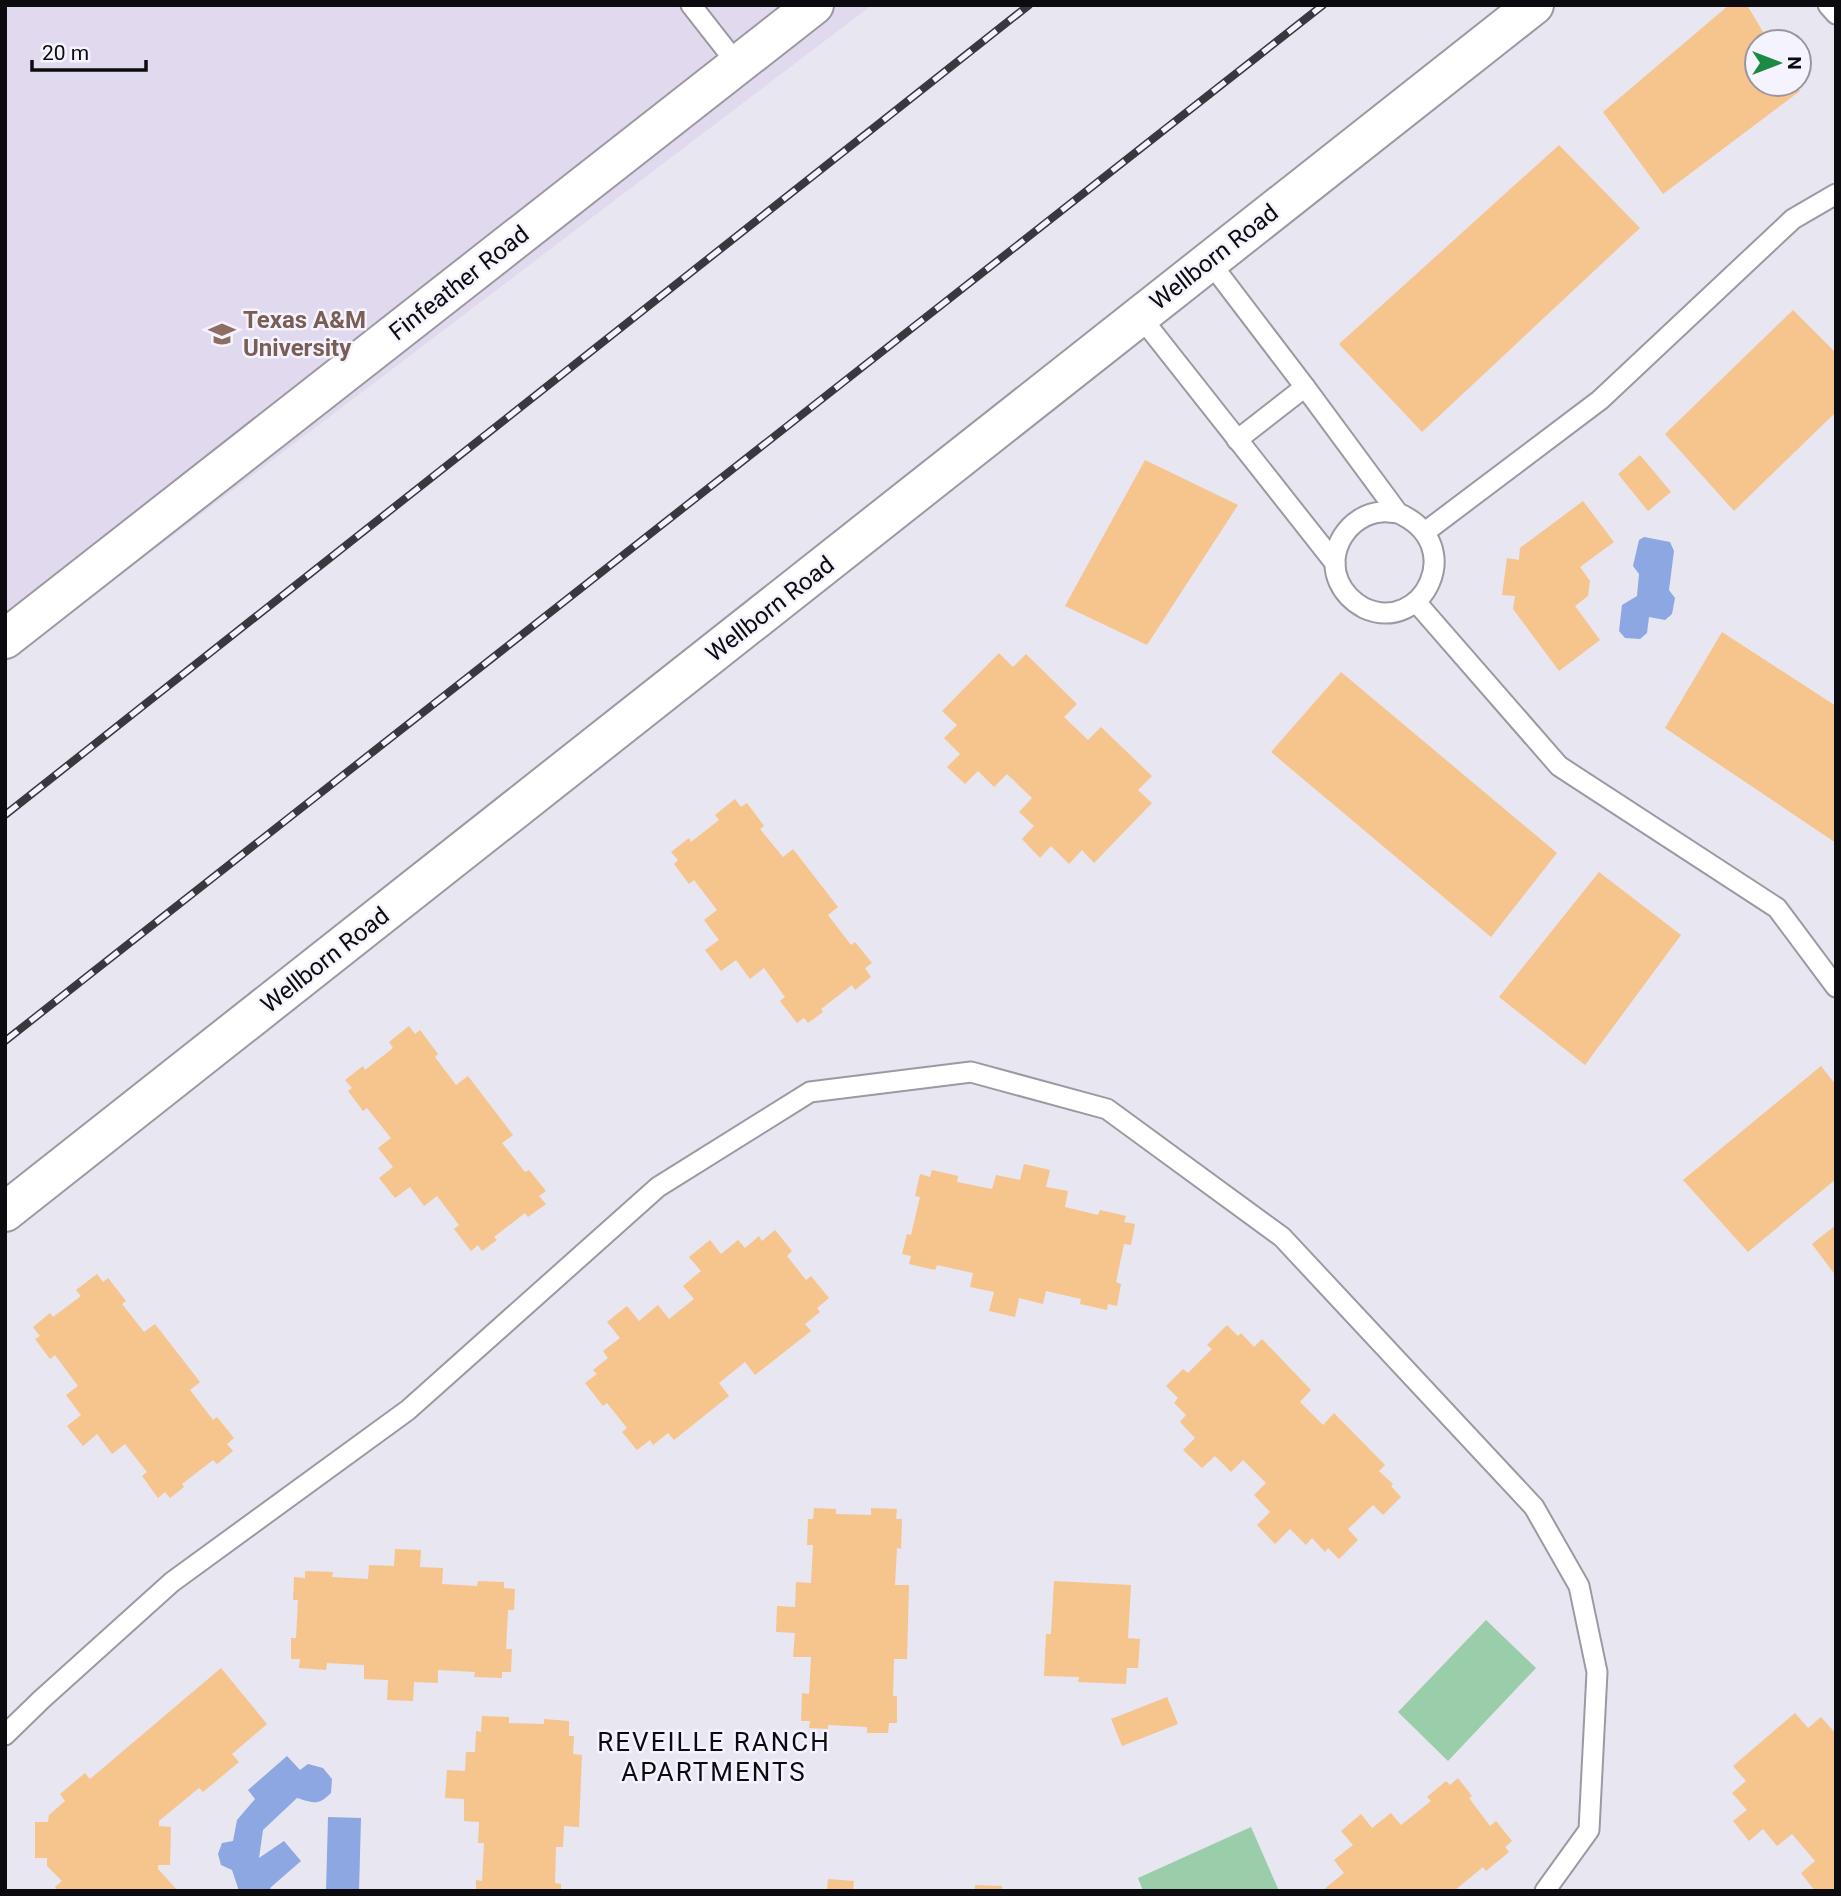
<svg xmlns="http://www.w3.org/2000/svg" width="1841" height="1896" viewBox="0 0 1841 1896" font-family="Roboto,sans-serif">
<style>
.education{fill:#e1d9ee}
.green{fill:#9acdaa}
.water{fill:#8ca7e2}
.building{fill:#f6c48d}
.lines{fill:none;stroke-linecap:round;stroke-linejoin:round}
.service-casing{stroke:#9c99a2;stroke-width:23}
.tertiary-casing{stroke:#9c99a2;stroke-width:42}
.secondary-casing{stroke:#9c99a2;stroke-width:42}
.service{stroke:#fff;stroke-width:19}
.tertiary{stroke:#fff;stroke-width:38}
.secondary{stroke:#fff;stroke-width:38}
.rail-casing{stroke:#3a383e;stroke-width:8}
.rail{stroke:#f5f3fd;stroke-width:5;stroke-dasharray:16;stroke-linecap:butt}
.labels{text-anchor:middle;stroke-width:5;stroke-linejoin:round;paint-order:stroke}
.street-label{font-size:24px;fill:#0c0b0f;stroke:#f5f3fd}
.education-label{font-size:24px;font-weight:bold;fill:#785e54;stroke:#f5f3fd;text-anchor:start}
.neighbourhood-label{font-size:26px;letter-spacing:2px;fill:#0c0b0f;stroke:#f5f3fd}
</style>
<rect width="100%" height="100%" fill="#e8e6f0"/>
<path class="education" d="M5,5H872L5,663Z"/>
<g class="green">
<path d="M1486,1620L1536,1668L1448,1761L1398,1712Z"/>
<path d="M1251,1827L1279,1891H1143L1138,1878Z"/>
</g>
<g class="water">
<path d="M1644,537L1670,542L1674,551L1669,590L1675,598L1672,614L1665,620L1649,617L1647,633L1640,639L1625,638L1619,631L1622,605L1637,596L1639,574L1633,566L1639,540Z"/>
<path d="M287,1756L300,1770L308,1764L323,1768L332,1779L331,1793C318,1806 314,1803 297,1798L263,1830L259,1858L284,1841L301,1861L270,1888L273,1891H239L232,1870L221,1865L218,1854L222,1843L233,1841L237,1820L255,1799L248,1790Z"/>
<path d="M328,1817L361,1818L359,1891H326Z"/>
</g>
<g class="building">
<path d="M1729,5H1747L1769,42H1757V84H1796L1800,91L1663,194L1603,112Z"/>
<path d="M1559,145L1640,228L1422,432L1339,344Z"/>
<path d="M1793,310L1836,353V412L1734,511L1665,434Z"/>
<path d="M1640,455L1671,492L1648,511L1618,474Z"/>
<path d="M1145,460L1238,505L1147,645L1065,606Z"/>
<path d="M1583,501L1614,542L1580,567L1590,581L1588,596L1575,606L1600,640L1559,671L1513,609L1515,596L1502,595L1507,558L1519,560L1520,548Z"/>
<path d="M1722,632L1836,706V843L1665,728Z"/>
<path d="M999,653L1013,667L1026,654L1077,704L1064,717L1088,740L1101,727L1152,776L1138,790L1152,803L1094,863L1082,850L1069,864L1051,846L1040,858L1022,839L1034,826L1019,812L1032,798L1007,774L994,787L978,771L965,784L947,767L960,754L944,738L957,725L942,711Z"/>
<path d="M1341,672L1557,853L1491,937L1271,752Z"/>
<path d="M735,799L741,807L747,803L764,826L760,829L783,857L793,849L838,907L828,915L851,945L855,942L872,963L865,968L871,977L855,990L852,985L821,1009L823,1012L808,1023L804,1018L797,1023L780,1001L785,997L764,968L750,979L736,960L721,971L705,950L719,940L704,920L717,910L694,880L689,884L674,864L678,860L671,852L689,838L691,842L719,820L715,815Z"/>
<path d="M1599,872L1681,935L1585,1065L1499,997Z"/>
<path d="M409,1026L415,1034L420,1030L438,1054L435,1057L456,1085L468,1076L513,1135L502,1143L525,1172L529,1170L546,1191L539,1196L546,1204L528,1217L525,1213L494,1237L497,1240L482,1251L478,1245L471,1251L454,1229L459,1225L437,1196L424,1206L410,1187L395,1198L379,1178L393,1167L378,1148L391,1138L367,1108L363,1111L348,1091L352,1088L345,1080L363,1066L365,1070L393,1048L389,1042Z"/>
<path d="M1821,1066L1836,1085V1179L1748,1252L1683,1180Z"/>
<path d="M1024,1164L1050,1170L1046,1187L1068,1191L1065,1207L1098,1215L1100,1210L1126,1216L1124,1222L1135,1224L1131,1245L1124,1244L1116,1282L1121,1284L1117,1306L1108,1304L1107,1310L1080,1304L1081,1299L1046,1291L1043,1304L1019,1298L1015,1317L989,1311L994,1292L970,1287L973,1273L937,1265L935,1270L909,1264L911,1256L902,1254L907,1234L911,1235L920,1197L915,1196L920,1174L930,1177L932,1170L958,1176L957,1182L992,1189L996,1175L1020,1180Z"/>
<path d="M1836,1225V1276L1812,1244Z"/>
<path d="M775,1230L792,1251L787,1256L806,1280L811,1276L829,1298L817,1308L820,1312L805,1324L811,1331L755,1375L745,1362L719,1383L729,1396L674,1440L668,1433L653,1445L650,1440L637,1450L622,1432L627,1428L607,1403L603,1406L585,1383L597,1374L593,1370L608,1358L603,1351L620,1338L607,1322L627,1306L639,1321L658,1305L669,1319L694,1299L683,1286L701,1271L689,1257L710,1240L721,1254L738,1240L745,1248L759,1236L762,1241Z"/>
<path d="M97,1274L103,1282L108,1278L126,1301L122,1304L144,1332L155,1324L200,1382L190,1390L213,1420L217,1417L234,1438L227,1444L233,1451L217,1464L213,1460L182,1484L184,1487L170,1498L165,1492L158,1498L142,1476L147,1472L125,1444L112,1454L97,1434L83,1446L67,1426L81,1415L66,1395L78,1386L55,1355L50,1359L35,1339L40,1336L33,1327L50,1313L53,1317L81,1296L76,1290Z"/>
<path d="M1227,1325L1238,1336L1241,1333L1254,1347L1262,1339L1311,1390L1300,1402L1323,1425L1334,1413L1385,1465L1379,1471L1393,1484L1391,1486L1401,1497L1383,1515L1373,1505L1348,1529L1358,1540L1339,1559L1328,1548L1325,1552L1312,1538L1306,1545L1290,1529L1275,1544L1257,1525L1270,1512L1254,1495L1266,1483L1243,1460L1231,1472L1215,1456L1202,1468L1183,1450L1195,1438L1180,1422L1186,1415L1174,1403L1178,1398L1166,1386L1183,1369L1188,1373L1212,1349L1207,1345Z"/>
<path d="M814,1508L836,1509V1514L871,1515V1508L897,1509L896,1519H902L901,1549L897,1548L895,1585H909L907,1659H894L893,1696H897V1723H889L888,1733H867V1727L828,1725V1729L809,1728L810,1721H801L802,1693L809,1694L811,1657H793L795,1633L776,1632L777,1606L795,1607L796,1582L811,1583L813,1545H807L808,1519H813Z"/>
<path d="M395,1549L421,1550L420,1567L443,1568L442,1584L477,1586L478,1581L504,1582V1588L515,1589L514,1610H508L506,1649H512L511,1672H502V1678L474,1677L475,1672L438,1670V1683L414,1682L413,1701L387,1700L388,1680L364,1679V1665L327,1663L326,1670L299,1668L300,1659H291V1638H296L298,1600H293L294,1577L305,1578V1571L333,1572L332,1577L368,1579L369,1565L394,1566Z"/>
<path d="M1054,1581L1131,1585L1128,1638L1140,1639L1138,1668H1127L1126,1684L1078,1682L1079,1677L1044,1676L1046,1634H1051Z"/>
<path d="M221,1668L267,1724L232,1754L239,1762L203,1792L199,1788L159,1821V1826L171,1827L170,1865H158V1869L178,1891H58L55,1887L62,1881L47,1866V1858H35V1822H48L49,1815L65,1801L60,1794L85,1773L90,1779Z"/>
<path d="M1167,1697L1178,1724L1122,1746L1111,1719Z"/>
<path d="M1795,1713L1808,1728L1821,1717L1836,1734V1891H1815L1801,1873L1815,1861L1792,1834L1777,1846L1763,1829L1749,1841L1733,1821L1747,1810L1732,1793L1746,1781L1733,1766Z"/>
<path d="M482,1716L509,1717V1723L544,1724V1719L569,1721V1736H574L573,1754L582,1755L579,1827L564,1826L563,1847H556L555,1883L561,1884V1891H476V1880L482,1881L484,1843H478L479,1822L464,1821V1799L445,1798L447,1770L465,1771L466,1752H475L476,1731L481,1732Z"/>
<path d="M1458,1778L1472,1796L1469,1798L1490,1826L1496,1821L1512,1841L1505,1847L1509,1852L1486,1871L1483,1867L1454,1891H1322L1344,1873L1334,1860L1353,1845L1341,1831L1361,1814L1372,1828L1391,1813L1401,1825L1431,1801L1427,1797L1446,1781L1450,1785Z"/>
<path d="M828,1879L854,1881L853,1891H827Z"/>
<path d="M975,1885L1002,1886V1891H975Z"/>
</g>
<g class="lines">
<g class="service-casing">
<g id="service">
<path d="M691,5L738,65"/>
<path d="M1828,5L1836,14"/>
<path d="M1209,261L1305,387L1398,513C1469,544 1423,635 1364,608C1353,602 1344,593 1339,582C1325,551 1349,514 1382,512C1387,511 1393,513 1398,513"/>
<path d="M1140,316L1335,563"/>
<path d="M1237,440L1305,387"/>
<path d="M1425,532L1600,400L1793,219L1836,194"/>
<path d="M1416,602L1559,766L1777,908L1836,987"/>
<path d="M5,1735L42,1699L172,1582L408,1410L658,1187L810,1092L971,1072L1107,1109L1282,1237L1534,1507L1579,1586L1597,1672L1589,1830L1545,1891"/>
</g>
</g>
<g class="tertiary-casing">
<path id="tertiary" d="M5,639L814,5"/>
</g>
<g class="secondary-casing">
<path id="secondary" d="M5,1212L1534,5"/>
</g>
<use href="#service" class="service"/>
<use href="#tertiary" class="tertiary"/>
<use href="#secondary" class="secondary"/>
<g class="rail-casing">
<g id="rail">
<path d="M5,815L1029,5"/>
<path d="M5,1041L1323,5"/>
</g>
</g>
<use href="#rail" class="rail"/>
</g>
<defs>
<g id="university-bare" transform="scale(2.1)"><path d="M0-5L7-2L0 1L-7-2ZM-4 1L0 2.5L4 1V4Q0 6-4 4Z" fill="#8d6e63" stroke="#f5f3fd" stroke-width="2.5" paint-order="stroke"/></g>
</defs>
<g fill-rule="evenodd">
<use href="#university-bare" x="222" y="334"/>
</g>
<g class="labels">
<g class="street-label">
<text transform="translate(1214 257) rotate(-38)" y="8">Wellborn Road</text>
<text transform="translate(459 283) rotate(-38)" y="8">Finfeather Road</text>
<text transform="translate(770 609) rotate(-38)" y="8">Wellborn Road</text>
<text transform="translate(325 960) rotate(-38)" y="8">Wellborn Road</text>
</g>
<g class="education-label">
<text x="243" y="328">Texas A&amp;M<tspan x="243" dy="28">University</tspan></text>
</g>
<g class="neighbourhood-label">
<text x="714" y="1751">REVEILLE RANCH<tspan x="714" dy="30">APARTMENTS</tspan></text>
</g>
</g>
<rect width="1841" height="1896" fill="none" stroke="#0c0b0f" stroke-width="14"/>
<g transform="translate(1778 63) rotate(90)"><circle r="33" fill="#f5f3fd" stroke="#98969e" stroke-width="2"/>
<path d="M0-5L12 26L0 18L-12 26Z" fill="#1b8b44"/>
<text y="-10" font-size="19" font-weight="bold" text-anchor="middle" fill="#0c0b0f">N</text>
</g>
<path d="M32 60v10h114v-10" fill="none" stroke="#0c0b0f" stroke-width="3.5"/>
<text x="42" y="60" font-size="21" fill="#0c0b0f" stroke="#f5f3fd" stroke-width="5" paint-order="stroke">20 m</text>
</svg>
